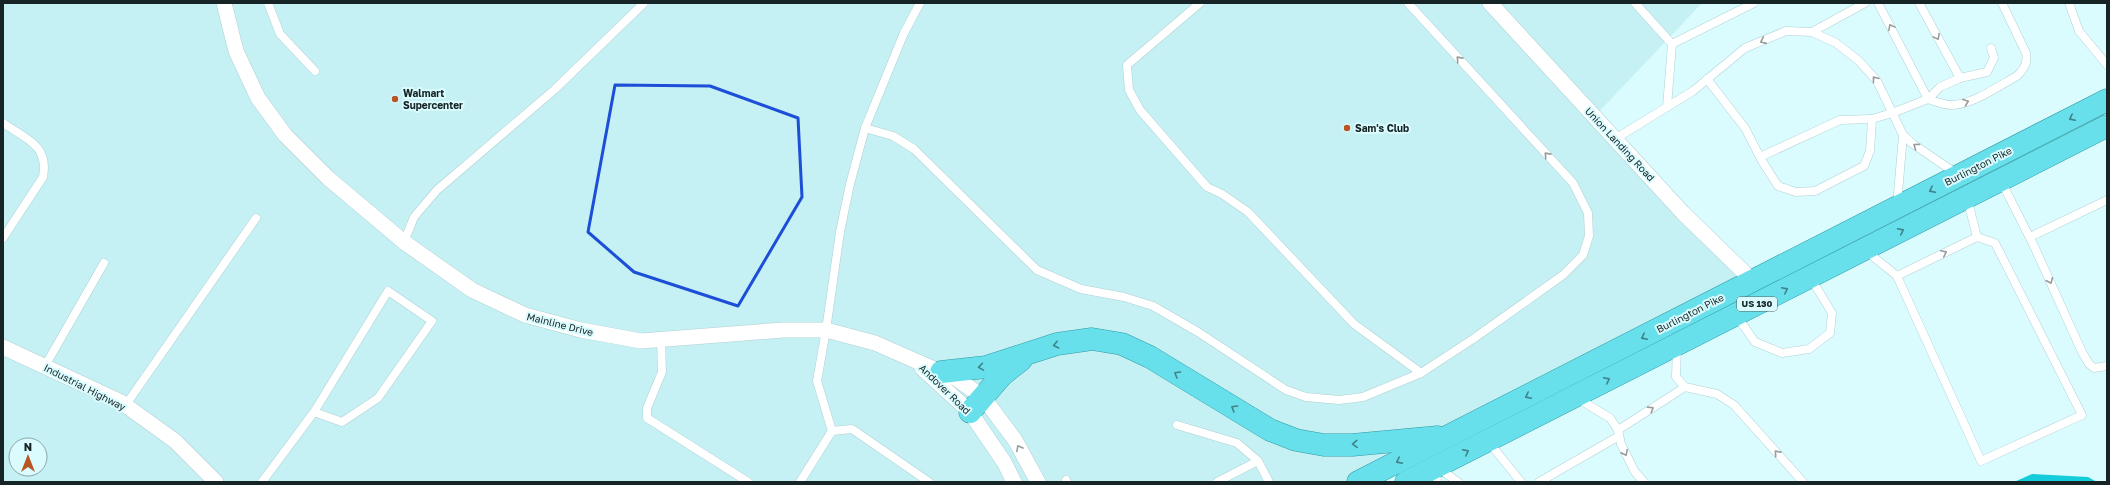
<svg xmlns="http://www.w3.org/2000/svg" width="2110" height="485" viewBox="0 0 2110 485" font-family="'Golos Text',sans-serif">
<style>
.built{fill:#c5f0f4;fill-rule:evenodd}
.forest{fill:#15ccda}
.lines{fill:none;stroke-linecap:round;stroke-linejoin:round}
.service-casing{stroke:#b0d1d4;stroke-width:9}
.minor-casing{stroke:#b0d1d4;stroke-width:16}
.trunk-casing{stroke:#3299a2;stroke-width:23}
.service{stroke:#fff;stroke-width:8}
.minor{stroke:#fff;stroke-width:15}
.trunk{stroke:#67e0eb;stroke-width:22}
.oneway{stroke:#979c9d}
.oneway2{stroke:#3f8288}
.marked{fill:none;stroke:#1d4ed8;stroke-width:3;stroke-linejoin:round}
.poi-dot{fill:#b95522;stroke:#dafcff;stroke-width:1.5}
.labels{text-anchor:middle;stroke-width:4;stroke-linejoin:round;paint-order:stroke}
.shield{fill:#dafcff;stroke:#526566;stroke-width:1}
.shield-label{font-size:9px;font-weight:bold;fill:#172425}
.poi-label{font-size:10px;font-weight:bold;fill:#172425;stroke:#dafcff;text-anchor:start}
.street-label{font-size:10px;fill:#172425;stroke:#dafcff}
</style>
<rect width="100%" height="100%" fill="#dafcff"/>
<path class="built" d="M3,3H1702L1594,117L1753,281L1357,482H3ZM16,445H40V469H16Z"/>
<path class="forest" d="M2032,474L2088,477L2097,482H2014Z"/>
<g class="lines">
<g class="service-casing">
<g id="service">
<path d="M268,3L280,34L315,71"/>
<path d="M1200,3L1127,65L1129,90L1140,110L1207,187L1222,194L1248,212L1354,324L1421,373"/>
<path d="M1635,3L1672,44"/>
<path d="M1878,3L1928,99C1936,102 1944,105 1952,105C1972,105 2000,85 2017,76C2024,69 2028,63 2026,53L2002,3"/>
<path d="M2069,3L2079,31L2107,65"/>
<path d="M1812,32L1865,3"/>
<path d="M1960,78L1987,72L1994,58L1991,48"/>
<path d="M1707,79L1745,128L1762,161L1778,186L1796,192L1815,191L1864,166L1870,151L1872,119L1892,113L1928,99L1940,87L1960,78L1919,3"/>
<path d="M1667,107L1672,44L1754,3"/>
<path d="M3,123C26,139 49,145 43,177L3,238"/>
<path d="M865,128L893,136L914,149L1037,270L1081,289L1124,297L1153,306L1198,332L1286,390L1306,397L1339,400L1363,397L1421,373L1473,339L1563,275L1583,255L1589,236L1588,213L1573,183L1408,3"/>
<path d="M1615,139L1693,91L1745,48L1786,31L1812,32L1836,43L1859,61L1877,81L1903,135"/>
<path d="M1760,157L1840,120L1872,119"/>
<path d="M2001,181L2034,246L2082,352L2089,364L2094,368L2107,366"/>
<path d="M1897,205L1903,135L1913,144L1957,174"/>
<path d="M2030,237L2107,200"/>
<path d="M404,242L414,217L437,190L554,90L644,3"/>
<path d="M1865,250L1897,276L1977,237L1967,198"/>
<path d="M1897,276L1981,461L2082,415L1995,243L1977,237"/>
<path d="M1736,315L1755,342L1782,353L1809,349L1830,333L1832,313L1810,277"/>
<path d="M661,340L662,372L647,408V418L748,482"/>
<path d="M1677,346L1676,377L1685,387L1717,394L1734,405L1803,482"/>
<path d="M45,366L104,263"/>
<path d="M1577,398L1610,418L1618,430L1621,444L1635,472L1644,482"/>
<path d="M125,406L256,218"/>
<path d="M1177,425L1237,443L1258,461L1217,482"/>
<path d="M1618,430L1685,387"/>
<path d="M832,431L817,381L826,330L840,232L850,184L865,128L904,33L920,3"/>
<path d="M1488,441L1521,482"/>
<path d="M1258,461L1269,482"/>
<path d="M1436,468L1437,482"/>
<path d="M1438,468L1458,482"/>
<path d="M1066,480L1067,482"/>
<path d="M262,482L314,412L388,291L432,321L378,398L342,422L314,412"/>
<path d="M800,482L832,431L852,429L929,482"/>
<path d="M1539,482L1619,436"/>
</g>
</g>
<g class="minor-casing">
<g id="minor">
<path d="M224,3L236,51L258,98L285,135L328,178L404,242L472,290L525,315L581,330L641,341L783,330H826L875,343L957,379L983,397L1015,440L1038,482"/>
<path d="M1490,3L1683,213L1753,281"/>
<path d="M3,347L121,402L175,441L216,482"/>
<path d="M922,368L970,412L1004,462L1014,482"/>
</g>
</g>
<g class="trunk-casing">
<g id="trunk">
<path d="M941,372L986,367L1057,344L1092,339L1122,344L1150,357L1270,430L1296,440L1324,445H1352L1438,437"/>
<path d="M970,412L1002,375L1021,360"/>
<path d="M1358,482L2107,100"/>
<path d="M1406,482L2107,126"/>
</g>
</g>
<use href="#service" class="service"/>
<use href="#minor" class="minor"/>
<use href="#trunk" class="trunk"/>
</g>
<defs><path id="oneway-chevron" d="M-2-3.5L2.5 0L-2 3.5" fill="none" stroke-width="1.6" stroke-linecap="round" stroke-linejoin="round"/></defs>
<g class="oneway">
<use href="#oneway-chevron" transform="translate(1891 27) rotate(-118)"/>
<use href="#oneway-chevron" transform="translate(1937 37) rotate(62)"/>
<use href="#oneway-chevron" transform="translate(1763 41) rotate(156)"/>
<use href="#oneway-chevron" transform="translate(1459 59) rotate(-132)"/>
<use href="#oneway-chevron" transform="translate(1875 79) rotate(-128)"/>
<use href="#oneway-chevron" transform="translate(1966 102) rotate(-20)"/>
<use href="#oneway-chevron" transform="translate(1916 146) rotate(-144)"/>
<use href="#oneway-chevron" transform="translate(1547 155) rotate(-132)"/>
<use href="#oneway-chevron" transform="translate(1944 253) rotate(-26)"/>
<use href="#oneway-chevron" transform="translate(2050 281) rotate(67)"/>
<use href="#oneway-chevron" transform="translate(1651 409) rotate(-32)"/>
<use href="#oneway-chevron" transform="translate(1019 448) rotate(-119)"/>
<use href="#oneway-chevron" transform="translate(1625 453) rotate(63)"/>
<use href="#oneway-chevron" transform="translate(1777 453) rotate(-132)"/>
</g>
<g class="oneway2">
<use href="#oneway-chevron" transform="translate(2072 118) rotate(153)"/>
<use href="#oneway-chevron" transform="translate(1932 190) rotate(153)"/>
<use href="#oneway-chevron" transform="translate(1901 231) rotate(-27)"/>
<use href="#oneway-chevron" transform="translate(1785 290) rotate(-27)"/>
<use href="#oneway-chevron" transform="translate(1644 337) rotate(153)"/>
<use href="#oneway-chevron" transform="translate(1056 345) rotate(167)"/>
<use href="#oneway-chevron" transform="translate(981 367) rotate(171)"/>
<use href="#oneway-chevron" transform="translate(1177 374) rotate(-149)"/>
<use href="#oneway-chevron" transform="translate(1607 380) rotate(-27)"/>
<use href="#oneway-chevron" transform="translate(1528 396) rotate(153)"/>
<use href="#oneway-chevron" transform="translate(1234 408) rotate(-149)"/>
<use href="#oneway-chevron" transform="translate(1355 444) rotate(176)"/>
<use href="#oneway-chevron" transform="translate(1466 452) rotate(-27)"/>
<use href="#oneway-chevron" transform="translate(1399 461) rotate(153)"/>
</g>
<path class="marked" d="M615,85L710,86L798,118L802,197L738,306L634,272L588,232Z"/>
<g class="poi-dot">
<circle cx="395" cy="99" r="4"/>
<circle cx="1347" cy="128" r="4"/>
</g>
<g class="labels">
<rect class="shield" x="1737" y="297" width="40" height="14" rx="3"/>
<g class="shield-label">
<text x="1757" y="307">US 130</text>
</g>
<g class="poi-label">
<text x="403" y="97">Walmart<tspan x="403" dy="12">Supercenter</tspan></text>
<text x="1355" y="132">Sam's Club</text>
</g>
<g class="street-label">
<text transform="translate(1620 144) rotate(47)" y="4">Union Landing Road</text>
<text transform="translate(1978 166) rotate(-27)" y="4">Burlington Pike</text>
<text transform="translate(1690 313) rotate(-27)" y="4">Burlington Pike</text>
<text transform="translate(560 324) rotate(14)" y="4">Mainline Drive</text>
<text transform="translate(85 387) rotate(27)" y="4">Industrial Highway</text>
<text transform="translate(945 389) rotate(44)" y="4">Andover Road</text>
</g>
</g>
<rect width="2110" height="485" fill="none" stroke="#172425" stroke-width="8"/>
<g transform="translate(28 457)"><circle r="19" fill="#dafcff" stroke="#8ca6a8"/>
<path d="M0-3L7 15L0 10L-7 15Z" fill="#b95522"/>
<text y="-6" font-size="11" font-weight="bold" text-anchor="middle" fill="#172425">N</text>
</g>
</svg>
